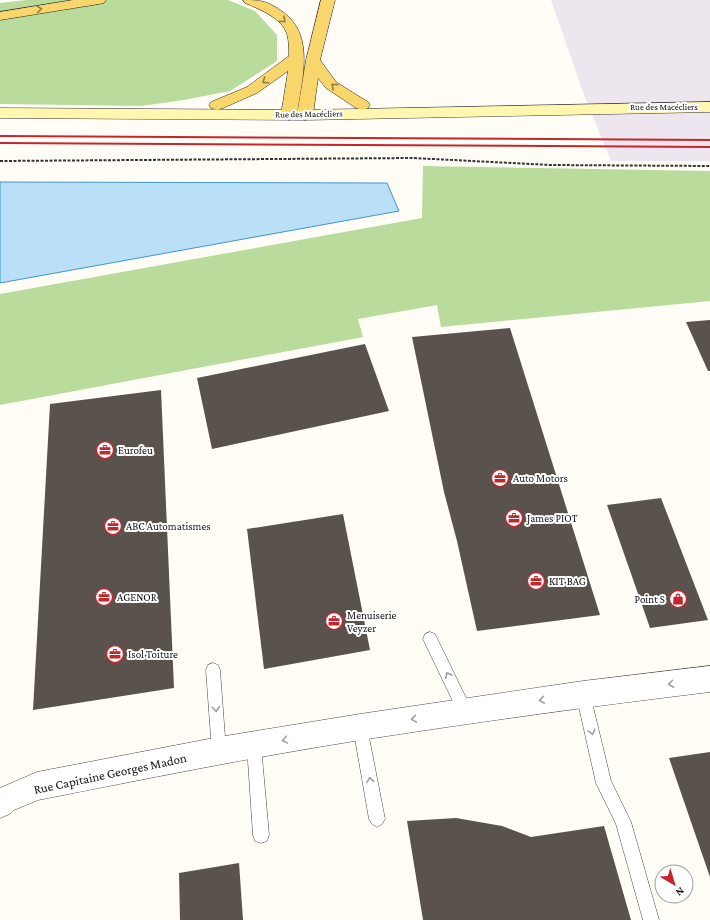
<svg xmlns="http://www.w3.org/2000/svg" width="710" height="920" viewBox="0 0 710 920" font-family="'Crimson Pro',serif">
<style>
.industrial{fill:#eee6ef}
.forest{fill:#b9dc9c}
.water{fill:#b9e0f7;stroke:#3f96cf}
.building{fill:#5a524d}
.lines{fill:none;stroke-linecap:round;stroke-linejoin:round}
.lane-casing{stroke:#444;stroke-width:1}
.street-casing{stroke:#444;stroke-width:1}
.secondary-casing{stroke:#333;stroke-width:1}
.primary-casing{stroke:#222;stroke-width:1}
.path{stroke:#333;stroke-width:2;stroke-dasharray:3 1.5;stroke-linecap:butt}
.lane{fill:#fff;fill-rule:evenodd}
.street{fill:#fff;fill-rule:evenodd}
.secondary{fill:#fff6b0;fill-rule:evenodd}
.primary{fill:#f9d66b;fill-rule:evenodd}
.rail{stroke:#c4262e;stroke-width:2}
.oneway{stroke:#917d42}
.oneway2{stroke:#a0a0a0}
.labels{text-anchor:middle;stroke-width:4;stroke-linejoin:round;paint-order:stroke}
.far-street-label{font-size:9px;fill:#111;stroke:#fff}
.poi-label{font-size:11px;fill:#111;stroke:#fff;text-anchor:start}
.near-street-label{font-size:13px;fill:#111;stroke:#fff}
</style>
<rect width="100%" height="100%" fill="#fffdf5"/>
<path class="industrial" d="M551,0H710V161H611L584,95Z"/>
<g class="forest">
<path d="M26,0H228L255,11L277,35V61L230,91L184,100L141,106L0,104V3Z"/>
<path d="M423,166L710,171V301L441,327L437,305L358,319L363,337L0,405V294L422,218Z"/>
</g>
<path class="water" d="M0,182L387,183L399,211L0,283Z"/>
<g class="building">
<path d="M710,320V371H708L686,322Z"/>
<path d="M510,328L600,615L477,631L457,541L444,492L412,337Z"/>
<path d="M365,344L389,411L212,449L197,378Z"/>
<path d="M161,390L174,688L33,710L50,404Z"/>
<path d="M661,498L708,620L650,628L607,505Z"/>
<path d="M343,514L370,650L264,669L247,529Z"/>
<path d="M710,752V877L669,758Z"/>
<path d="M456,818L502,826L531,837L604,826L631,920H423L407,821Z"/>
<path d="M239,863L243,920H180L179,873Z"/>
</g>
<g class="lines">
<g class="lane-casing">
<g id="lane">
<path d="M430,632L435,634L470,706L472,711L470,716L465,718L460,716L423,639L425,634Z"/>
<path d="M213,663L218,665L220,670L226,751L224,756L219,758L214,756L212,751L206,670L208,665Z"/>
<path d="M583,687L588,689L590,694L611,781L631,822L659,920H643L616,824L596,783L576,694L578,689Z"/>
<path d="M360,720L365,722L367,727L385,819L382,824L377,827L372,824L369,819L353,727L355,722Z"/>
<path d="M254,739L259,741L261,746L269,835L267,841L261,843L255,841L253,835L247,746L249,741Z"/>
</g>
</g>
<g class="street-casing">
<path id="street" d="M710,666V692C593,706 477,722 361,740C253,757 145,779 38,800L14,810L10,814L0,818V788L37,772L219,737L360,714L583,681Z"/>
</g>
<g class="secondary-casing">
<path id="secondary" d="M710,102V112L305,120L0,118V108L305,110Z"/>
</g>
<g class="primary-casing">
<g id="primary">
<path d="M73,0H106L104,3L99,4L0,20V12Z"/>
<path d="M243,0C262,0 267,1 283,12C316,36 301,81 297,115L295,118L289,120L283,118L281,115L288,71L257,93L223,108L217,110L211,108L209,105L211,102L247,87L289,56C289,49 289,41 287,34C282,18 259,9 245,3Z"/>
<path d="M321,0H335L320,60L336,82L368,102L370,105L368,108L362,110L356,108L326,88L318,78L313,115L311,118L305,120L299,118L297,115L306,60Z"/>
</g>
</g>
<path class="path" d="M0,161L413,158L551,165L710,166"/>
<use href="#lane" class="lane"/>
<use href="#street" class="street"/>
<use href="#secondary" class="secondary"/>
<use href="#primary" class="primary"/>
<g class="rail">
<path d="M0,136L710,140"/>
<path d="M0,143L710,147"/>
</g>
</g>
<defs><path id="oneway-chevron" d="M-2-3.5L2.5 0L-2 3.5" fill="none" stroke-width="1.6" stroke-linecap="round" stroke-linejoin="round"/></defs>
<g class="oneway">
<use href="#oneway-chevron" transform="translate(39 9) rotate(-9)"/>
<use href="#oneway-chevron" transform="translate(283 20) rotate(43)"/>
<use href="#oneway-chevron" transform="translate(265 81) rotate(146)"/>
<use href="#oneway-chevron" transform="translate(334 86) rotate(-137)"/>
</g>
<g class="oneway2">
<use href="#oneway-chevron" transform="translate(448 675) rotate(-116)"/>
<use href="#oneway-chevron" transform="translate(671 684) rotate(173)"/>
<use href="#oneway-chevron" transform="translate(542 700) rotate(172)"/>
<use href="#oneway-chevron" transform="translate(216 709) rotate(86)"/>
<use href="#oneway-chevron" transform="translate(414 719) rotate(171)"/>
<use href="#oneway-chevron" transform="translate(592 732) rotate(76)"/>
<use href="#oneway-chevron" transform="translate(285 740) rotate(170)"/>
<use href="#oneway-chevron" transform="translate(370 780) rotate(-100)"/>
</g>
<defs>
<g id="office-ring" transform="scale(0.9)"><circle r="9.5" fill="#fff" stroke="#c4262e" stroke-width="1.5"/><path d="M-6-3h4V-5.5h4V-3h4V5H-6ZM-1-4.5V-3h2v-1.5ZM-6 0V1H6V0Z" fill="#c4262e"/></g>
<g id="shop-ring" transform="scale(0.9)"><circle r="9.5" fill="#fff" stroke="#c4262e" stroke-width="1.5"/><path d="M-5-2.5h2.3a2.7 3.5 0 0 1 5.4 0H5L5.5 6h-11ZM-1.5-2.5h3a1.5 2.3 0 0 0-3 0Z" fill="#c4262e"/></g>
</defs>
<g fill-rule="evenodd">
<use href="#office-ring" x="105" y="450"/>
<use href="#office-ring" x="500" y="478"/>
<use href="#office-ring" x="514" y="518"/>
<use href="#office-ring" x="113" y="526"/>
<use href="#office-ring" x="536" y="581"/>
<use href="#office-ring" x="104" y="597"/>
<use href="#shop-ring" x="678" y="599"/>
<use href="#office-ring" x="334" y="621"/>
<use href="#office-ring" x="115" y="654"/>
</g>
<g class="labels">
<g class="far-street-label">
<text x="664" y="110">Rue des Macécliers</text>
<text transform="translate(309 114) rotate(-1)" y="3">Rue des Macécliers</text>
</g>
<g class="poi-label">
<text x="118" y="454">Eurofeu</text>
<text x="513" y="482">Auto Motors</text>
<text x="527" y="522">James PIOT</text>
<text x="126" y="530">ABC Automatismes</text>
<text x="549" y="585">KIT BAG</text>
<text x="117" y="601">AGENOR</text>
<text x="665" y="603" text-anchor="end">Point S</text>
<text x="347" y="619">Menuiserie<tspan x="347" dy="13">Veyzer</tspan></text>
<text x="128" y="658">Isol Toiture</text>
</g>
<g class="near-street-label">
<text transform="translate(110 773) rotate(-12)" y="5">Rue Capitaine Georges Madon</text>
</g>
</g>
<g transform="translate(674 884) rotate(142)"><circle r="19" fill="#ffffff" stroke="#a0a0a0"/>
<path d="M0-3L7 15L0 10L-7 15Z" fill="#c4262e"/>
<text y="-6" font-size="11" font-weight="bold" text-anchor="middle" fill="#111111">N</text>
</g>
</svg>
